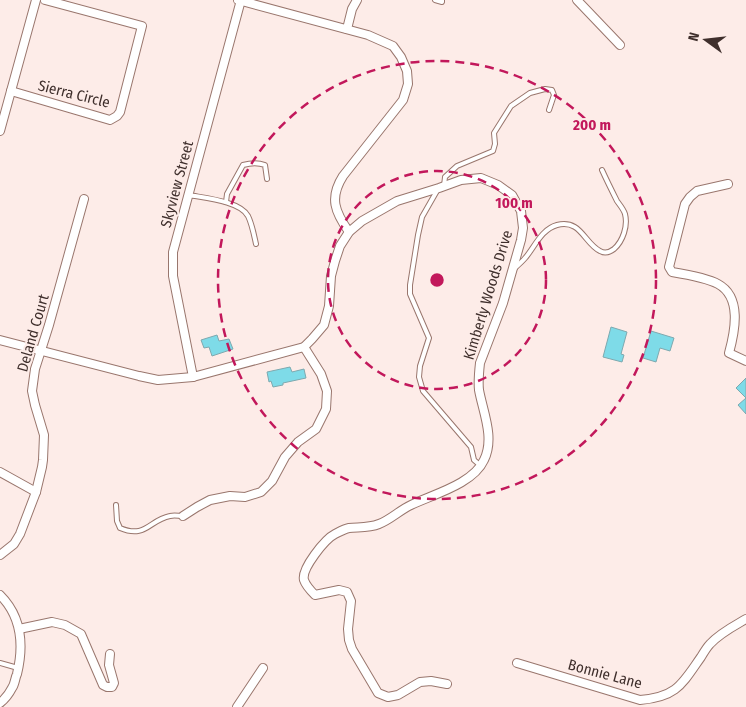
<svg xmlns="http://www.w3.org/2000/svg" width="746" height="707" viewBox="0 0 746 707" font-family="'Fira Sans Condensed',sans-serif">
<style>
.building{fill:#7edbe8;stroke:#7ea9af}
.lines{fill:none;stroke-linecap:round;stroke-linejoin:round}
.service-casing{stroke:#99766d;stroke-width:6}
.minor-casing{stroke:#99766d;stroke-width:10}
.service{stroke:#fff;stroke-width:4}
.minor{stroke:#fff;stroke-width:8}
.ring{fill:none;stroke:#c2185b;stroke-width:2.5;stroke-dasharray:9 6}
.labels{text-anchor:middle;stroke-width:4;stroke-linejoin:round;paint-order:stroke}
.street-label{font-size:15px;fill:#3f2f2c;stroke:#fdece8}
.centre{fill:#c2185b;stroke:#fdece8;stroke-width:2.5}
.ring-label{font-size:15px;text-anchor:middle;font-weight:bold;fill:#c2185b;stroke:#fdece8;stroke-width:4;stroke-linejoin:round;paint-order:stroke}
</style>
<rect width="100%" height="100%" fill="#fdece8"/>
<g class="building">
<path d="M611,327L627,332L621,354L624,355L622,362L603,357Z"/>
<path d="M651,331L674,338L670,351L660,348L656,362L643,358Z"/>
<path d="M217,335L219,341L229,339L233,349L212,356L209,347L204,348L201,340Z"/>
<path d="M290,367L292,372L304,369L306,378L283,383V385L273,387L271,381L269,382L267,372Z"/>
<path d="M746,378V414L738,405L746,398L736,388Z"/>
</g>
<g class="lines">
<g class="service-casing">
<g id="service">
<path d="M435,0L442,2V0"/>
<path d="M444,186L445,177L457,166L493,151L495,144L494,133L511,106L530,93L545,89L552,90L554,95L549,110"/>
<path d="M438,189L422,217L418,235L410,285V294L429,338L420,366L419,377L423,391L471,447L474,460L481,466"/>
<path d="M189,195C204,198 240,201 248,216C252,224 254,235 256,244"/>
<path d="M226,202L227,194L243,165C250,163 257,162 265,165L267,179"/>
<path d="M515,268C519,264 523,261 526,257C535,246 542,229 557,225C581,219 584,243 600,251C605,254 610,252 614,249C623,241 628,226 625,214C624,210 620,205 617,201C612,191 607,181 602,170"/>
<path d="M116,505L117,521L120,528C146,539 149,520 170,516C174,515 179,516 183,516"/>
<path d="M0,663L18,668"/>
</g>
</g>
<g class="minor-casing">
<g id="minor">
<path d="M238,0L368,35L393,46L401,57L407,71L408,84L403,100L343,176C329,198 335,212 349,232"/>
<path d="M577,0L620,45"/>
<path d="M347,29L352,9L357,0"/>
<path d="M11,91L110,120L117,116L120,112L142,26L45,0"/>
<path d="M0,131L36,0"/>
<path d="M728,184L697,191L690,197L685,204L669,267L672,272C684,274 709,279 718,284C742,297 735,331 729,353L746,361"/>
<path d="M0,340L139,376L158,380L193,377L304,347L312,339L324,325L329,306L331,276L335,261L340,246L349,232L362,221L397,201L439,188L461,180L481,178L498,185L512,195L521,211L523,228L521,240L503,303L480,363C479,372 478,381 479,390C483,412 495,438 484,460C473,484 434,494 411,505C400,510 390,520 379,524C369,528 359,527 349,528C344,529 339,532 335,534C325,539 301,569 304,580C306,586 311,591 315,595L339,590L347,592L351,601L348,629L349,640L352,649L378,693L388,697L398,695L420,682L431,681L447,684"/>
<path d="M193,377L173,276V252L241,0"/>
<path d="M0,472L36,492"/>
<path d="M183,516L197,507L210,500L230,496L245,497L261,492L272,481L285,457L298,442L316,429L326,409L327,391L321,374L304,347"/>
<path d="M0,555L14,544L20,534L36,492L42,467L43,460L44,435L35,405L32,391L35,369L49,325L84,199"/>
<path d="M0,595C22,617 24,645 17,674C15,678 15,684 12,688C9,694 5,699 0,703"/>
<path d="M19,629L52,622L65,625L81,634L103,685L107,687H112L114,683L109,665L110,654"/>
<path d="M517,663L640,700C677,697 682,684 701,657C704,652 707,647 710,644C720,633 734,626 746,619"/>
<path d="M237,707L263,668"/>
</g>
</g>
<use href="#service" class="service"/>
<use href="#minor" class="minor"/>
</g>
<g class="ring">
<circle cx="437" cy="280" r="109"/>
<circle cx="437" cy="280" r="219"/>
</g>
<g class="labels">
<g class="street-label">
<text transform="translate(74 94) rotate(14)" y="5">Sierra Circle</text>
<text transform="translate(177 184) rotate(-75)" y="5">Skyview Street</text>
<text transform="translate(488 295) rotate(-73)" y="5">Kimberly Woods Drive</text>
<text transform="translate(33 333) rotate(-74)" y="5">Deland Court</text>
<text transform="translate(605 674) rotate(15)" y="5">Bonnie Lane</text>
</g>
</g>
<circle cx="437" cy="280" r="8" class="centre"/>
<g class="ring-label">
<text x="592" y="130">200 m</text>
<text x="514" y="208">100 m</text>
</g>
<g transform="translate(706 40) rotate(285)" stroke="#fdece8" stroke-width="4" paint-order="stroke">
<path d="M0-4L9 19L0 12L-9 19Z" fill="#3f2f2c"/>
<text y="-8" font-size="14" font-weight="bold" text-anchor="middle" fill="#3f2f2c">N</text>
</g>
</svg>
